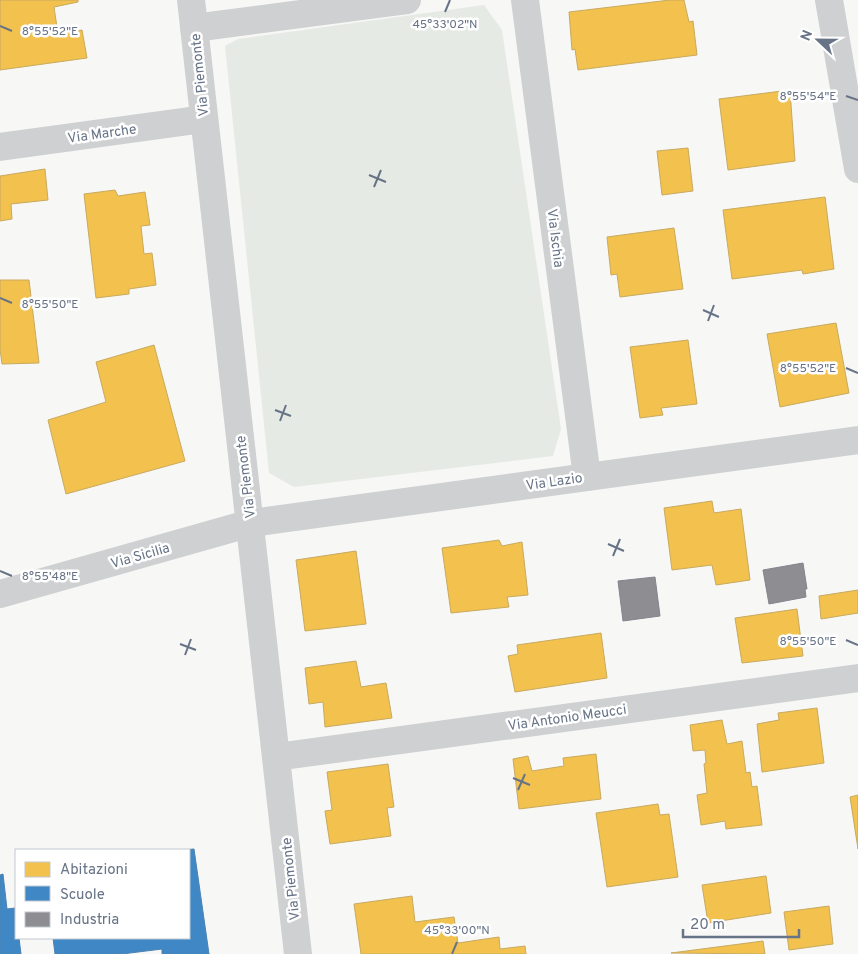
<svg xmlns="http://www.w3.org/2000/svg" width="858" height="954" viewBox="0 0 858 954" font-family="Overpass,sans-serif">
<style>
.green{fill:#e6eae4}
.homes{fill:#f2c14e;stroke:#c8aa5f}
.schools{fill:#3f88c5;stroke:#4b82b2}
.industry{fill:#8d8d92;stroke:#82858e}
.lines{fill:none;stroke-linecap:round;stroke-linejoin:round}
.street{stroke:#cfd0d1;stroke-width:28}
.ticks{fill:none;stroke:#677386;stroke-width:2}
.labels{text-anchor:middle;stroke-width:5;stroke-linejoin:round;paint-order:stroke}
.street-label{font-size:14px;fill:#677386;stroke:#fff}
.ticks-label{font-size:12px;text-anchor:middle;fill:#677386;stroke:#fff;stroke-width:5;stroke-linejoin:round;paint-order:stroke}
</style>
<rect width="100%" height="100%" fill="#f7f7f6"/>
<path class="green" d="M484,5L502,30L561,429L553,456L294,487L269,473L225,46L238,39Z"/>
<g class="homes">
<path d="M0,0H78V2L54,7L58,34L82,30L87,58L0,70Z"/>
<path d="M670,0H684L689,22L693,21L697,55L578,70L575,49L572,50L569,12Z"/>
<path d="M790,90L795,161L728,170L719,99Z"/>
<path d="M688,148L693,191L662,195L657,151Z"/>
<path d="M45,169L48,200L11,204L12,219L0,221V176Z"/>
<path d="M115,190L118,196L145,192L150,225L141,226L144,254L152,253L156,285L129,289V294L96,298L84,194Z"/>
<path d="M825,197L834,269L803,274L802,270L732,279L723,210Z"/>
<path d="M674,228L683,289L620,297L617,274L611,275L607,237Z"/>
<path d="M0,280H29L39,363L2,364L0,349Z"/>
<path d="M836,323L849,393L780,407L767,334Z"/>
<path d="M688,340L697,404L661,408L663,415L640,418L630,347Z"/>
<path d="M154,345L185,461L66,494L48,420L106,402L96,362Z"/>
<path d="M712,501L714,513L741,509L750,580L716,585L712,565L672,570L664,508Z"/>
<path d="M499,540L502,546L522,542L528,595L507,597L509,607L451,613L442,548Z"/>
<path d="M356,551L366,624L305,631L296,560Z"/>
<path d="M858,590V613L821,619L819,596Z"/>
<path d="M797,609L803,656L742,663L735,618Z"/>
<path d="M601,633L607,678L515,692L508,656L518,654L517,645Z"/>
<path d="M356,661L361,687L386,683L392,718L325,727L323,702L309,704L305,668Z"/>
<path d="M817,708L824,763L762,772L757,724L779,720L778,713Z"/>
<path d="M722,720L727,744L742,741L746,773L750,772L752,787L757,786L762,825L726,829L725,821L701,825L697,795L707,793L704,764L706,763L705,750L693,751L690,725Z"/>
<path d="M596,754L601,799L519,809L513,759L528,756L532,771L564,766L563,758Z"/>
<path d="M388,764L394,807L387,808L391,836L330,844L325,811L332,810L327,772Z"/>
<path d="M858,795V849L850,797Z"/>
<path d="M658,804L660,815L669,814L678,877L607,887L596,813Z"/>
<path d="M766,876L771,913L708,923L702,885Z"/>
<path d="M412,896L415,922L454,917L458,943L499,937L500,949L525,946L526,954H361L354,904Z"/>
<path d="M829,906L833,944L789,950L784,912Z"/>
<path d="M763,941L765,954L671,953Z"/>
</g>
<g class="schools">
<path d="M194,849L209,954H162V949L122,954H55L53,938H189V850H183Z"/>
<path d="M3,874L7,909L15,908L16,938H19L21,954H0V875Z"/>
</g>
<g class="industry">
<path d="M803,563L807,589H805L806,597L769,604L763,570Z"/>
<path d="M655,577L660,616L623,621L618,581Z"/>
</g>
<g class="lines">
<g class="street">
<path d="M191,0L298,954"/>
<path d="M525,0L587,477"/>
<path d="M829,0L858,169"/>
<path d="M194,28L407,0"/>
<path d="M0,147L204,119"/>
<path d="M0,594L251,523L858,440"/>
<path d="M276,757L858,678"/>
</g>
</g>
<path class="ticks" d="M445,12L450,0M0,26L12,31M846,96L858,100M369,175L386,182M374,187L381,170M0,298L12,303M703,310L719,317M708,321L714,305M846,368L858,373M275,410L291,416M280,421L286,405M608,544L624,551M613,556L620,539M0,571L12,576M846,640L858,645M180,644L196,650M185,655L191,639M513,778L530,785M518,790L525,774M452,954L457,942"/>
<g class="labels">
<g class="street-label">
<text transform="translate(199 75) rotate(-96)" y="5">Via Piemonte</text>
<text transform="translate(102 133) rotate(-8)" y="5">Via Marche</text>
<text transform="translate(556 238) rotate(83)" y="5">Via Ischia</text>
<text transform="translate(245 477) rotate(-97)" y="5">Via Piemonte</text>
<text transform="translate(554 481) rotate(-8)" y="5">Via Lazio</text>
<text transform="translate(140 555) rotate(-16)" y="5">Via Sicilia</text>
<text transform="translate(567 717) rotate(-8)" y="5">Via Antonio Meucci</text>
<text transform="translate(290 879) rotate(-96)" y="5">Via Piemonte</text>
</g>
</g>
<g class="ticks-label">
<text x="445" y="28">45°33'02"N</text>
<text x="50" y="35">8°55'52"E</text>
<text x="808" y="100">8°55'54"E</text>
<text x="50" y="308">8°55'50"E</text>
<text x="808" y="372">8°55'52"E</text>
<text x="50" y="580">8°55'48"E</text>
<text x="808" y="645">8°55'50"E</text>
<text x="457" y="934">45°33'00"N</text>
</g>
<rect x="15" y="849" width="175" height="90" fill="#ffffff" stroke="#c2c7cf"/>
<rect x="25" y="862" width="25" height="15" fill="#f2c14e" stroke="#c2c7cf"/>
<text x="60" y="874" font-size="15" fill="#677386">Abitazioni</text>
<rect x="25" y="886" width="25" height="15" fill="#3f88c5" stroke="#c2c7cf"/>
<text x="60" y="899" font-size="15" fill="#677386">Scuole</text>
<rect x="25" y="912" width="25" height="15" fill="#8d8d92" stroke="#c2c7cf"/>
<text x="60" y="924" font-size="15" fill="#677386">Industria</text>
<g transform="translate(818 40) rotate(292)" stroke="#ffffff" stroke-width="4" paint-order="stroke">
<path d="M0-4L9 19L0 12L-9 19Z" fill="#677386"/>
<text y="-8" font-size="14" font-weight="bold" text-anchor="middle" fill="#677386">N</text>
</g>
<path d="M683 929v8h116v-8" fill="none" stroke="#677386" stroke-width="2.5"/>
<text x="690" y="929" font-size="15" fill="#677386" stroke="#ffffff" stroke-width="4" paint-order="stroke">20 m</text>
</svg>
